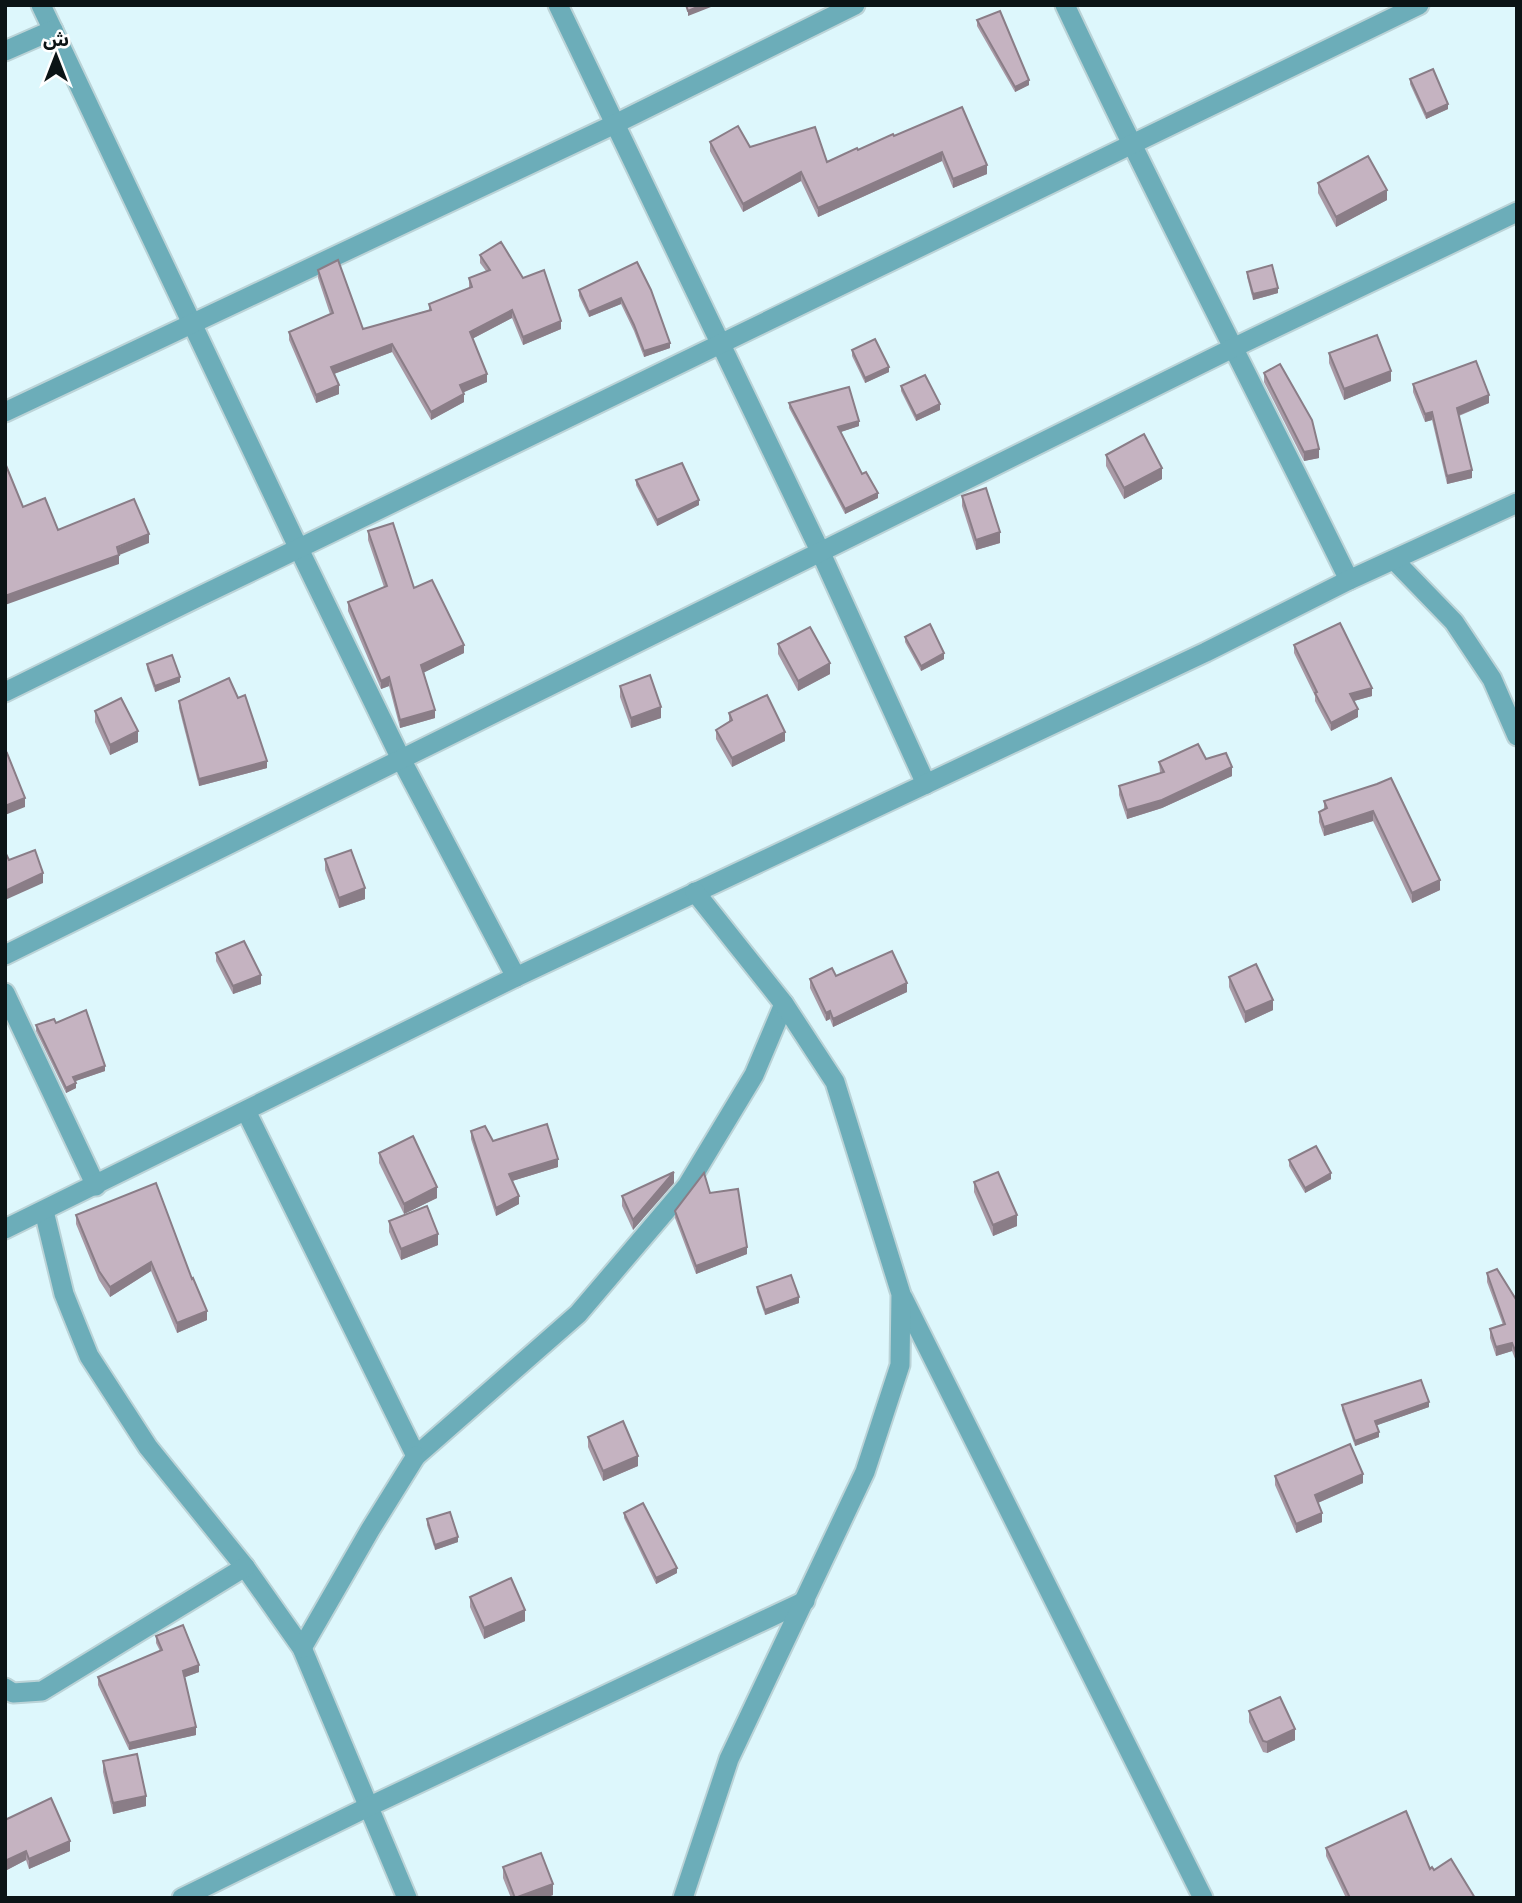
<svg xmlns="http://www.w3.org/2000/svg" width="1522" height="1903" viewBox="0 0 1522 1903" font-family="Roboto,'Noto Sans Arabic',sans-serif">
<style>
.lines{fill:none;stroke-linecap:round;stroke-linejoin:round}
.minor-casing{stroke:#bbd3d7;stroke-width:23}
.minor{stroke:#6cadb9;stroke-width:19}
.wall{fill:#a99aa6}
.shaded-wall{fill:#8a7d87}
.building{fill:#c5b3c1;stroke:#8a7d87;stroke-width:2}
</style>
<rect width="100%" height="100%" fill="#ddf7fc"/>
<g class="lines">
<g class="minor-casing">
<g id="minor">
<path d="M41,5L298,547L401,759L516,977"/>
<path d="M558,5L820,551L926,784"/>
<path d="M1065,5C1156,199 1255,388 1349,580"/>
<path d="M5,51L53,30"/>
<path d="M5,412L615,124L855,5"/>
<path d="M1394,560L1454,622L1492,679L1517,736"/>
<path d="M5,692C475,460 949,236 1419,5"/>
<path d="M5,955L1235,347L1517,212"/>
<path d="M5,993L96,1186"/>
<path d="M246,1111L416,1456L578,1314L687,1186L754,1075L784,1004"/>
<path d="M44,1211L64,1294L89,1356L148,1447L245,1567L302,1648L407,1898"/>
<path d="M5,1229L516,977L1206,652L1349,580L1517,503"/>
<path d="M903,1298L1203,1898"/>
<path d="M302,1648L370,1530L416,1456"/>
<path d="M5,1688L13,1693L42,1691L245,1567"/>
<path d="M182,1898L368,1807L805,1601"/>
<path d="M683,1898L729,1759L865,1472L900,1365L901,1294L835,1082L784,1004L695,892"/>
</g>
</g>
<use href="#minor" class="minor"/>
</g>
<g class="wall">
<path d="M977,20L1029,85L1015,92L977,26Z"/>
<path d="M1410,79L1448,109L1426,119L1410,84Z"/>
<path d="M962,107L987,174L953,188L942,161L818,217L801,181L743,212L710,151V142L827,162L894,136Z"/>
<path d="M1318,183L1387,200L1336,227L1318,193Z"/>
<path d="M480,255L523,278L561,329L523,345L512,318L472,339L487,382L463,392L464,402L431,420L392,352L334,374L339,394L316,403L289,340V332L330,314L318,278V270L363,329L429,310V304L469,288V278L486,271L480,263Z"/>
<path d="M637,262L670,348L644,357L634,331L621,304L589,317L579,296V290Z"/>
<path d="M1247,272L1278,293L1253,300L1247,277Z"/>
<path d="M852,350L889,372L865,383L852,356Z"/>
<path d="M1329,353L1391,381L1344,400L1329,363Z"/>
<path d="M1264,373L1319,458L1304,461L1264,382Z"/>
<path d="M1413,384L1489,403L1459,416L1472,478L1447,484L1432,420L1425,422L1413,392Z"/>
<path d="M901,386L940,410L916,421L901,391Z"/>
<path d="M789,403L859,426L840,432L862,474L878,498L845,514L789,408Z"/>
<path d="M1106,455L1162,479L1124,499L1106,466Z"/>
<path d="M636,480L699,505L657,526L636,485Z"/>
<path d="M962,496L1000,543L976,550L962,506Z"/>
<path d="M368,531L414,588L464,653L424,672L435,718L400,728L389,686L381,689L348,611V602L384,587L368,540Z"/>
<path d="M905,637L944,659L921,671L905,642Z"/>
<path d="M778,644L830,674L798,691L778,654Z"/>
<path d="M1294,645L1372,696L1354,701L1358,717L1331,731L1315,701V696L1294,653Z"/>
<path d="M147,664L180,682L155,692L147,669Z"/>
<path d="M620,686L661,718L631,728L620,697Z"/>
<path d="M179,701L267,768L199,786L179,708Z"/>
<path d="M95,711L138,742L110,755L95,722Z"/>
<path d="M729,713L785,741L732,767L716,739V730L729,722Z"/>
<path d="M1206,759L1232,776L1162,808L1127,819L1119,795V786L1160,773L1159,762Z"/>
<path d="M1377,784L1440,890L1412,903L1373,821L1324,836L1319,822V812L1324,810V801Z"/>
<path d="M325,859L365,899L339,908L325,870Z"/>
<path d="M216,953L261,984L233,994L216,961Z"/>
<path d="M836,976L907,992L833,1027L830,1019L826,1021L810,988V979Z"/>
<path d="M1229,977L1273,1010L1245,1023L1229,987Z"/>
<path d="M56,1023L105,1071L75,1081L76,1088L66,1093L36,1031V1025Z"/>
<path d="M471,1131L493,1141L558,1167L512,1181L519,1204L496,1216L471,1139Z"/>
<path d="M379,1153L437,1198L404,1214L379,1163Z"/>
<path d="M1289,1160L1331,1179L1305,1193L1289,1166Z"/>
<path d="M974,1182L1017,1226L993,1236L974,1192Z"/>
<path d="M156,1183L207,1320L177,1333L151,1271L110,1297L99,1280L76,1224V1215Z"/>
<path d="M674,1183L633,1230L622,1206V1196Z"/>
<path d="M710,1193L747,1254L696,1274L675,1218V1211Z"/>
<path d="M389,1221L438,1245L401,1260L389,1232Z"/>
<path d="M1487,1273L1517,1301V1364L1512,1351L1496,1356L1490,1338V1329L1503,1325L1487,1282Z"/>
<path d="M757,1287L799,1303L765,1315L757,1292Z"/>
<path d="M1342,1405L1429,1407L1377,1425L1379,1437L1355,1446L1342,1410Z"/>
<path d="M588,1437L638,1466L603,1481L588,1447Z"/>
<path d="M1275,1476L1363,1483L1318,1503L1322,1522L1296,1533L1275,1485Z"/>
<path d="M624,1513L677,1573L656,1584L624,1518Z"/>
<path d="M427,1519L458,1542L435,1550L427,1525Z"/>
<path d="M470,1597L525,1621L484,1639L470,1607Z"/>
<path d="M156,1636L199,1672L185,1677L196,1735L129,1750L98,1685V1677L160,1651L156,1643Z"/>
<path d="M1249,1711L1295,1740L1267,1753L1263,1752L1249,1722Z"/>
<path d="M103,1761L146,1806L113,1814L103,1772Z"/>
<path d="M5,1820L70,1851L29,1869L26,1860L5,1871Z"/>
<path d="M1326,1848L1430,1869L1475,1898H1346L1326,1856Z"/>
<path d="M503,1867L553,1895L545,1898H511L503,1878Z"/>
</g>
<g class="shaded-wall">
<path d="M702,5H711V7L688,16V11Z"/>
<path d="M1029,80V85L1015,92V87Z"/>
<path d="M1448,104V109L1426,119V114Z"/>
<path d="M942,152V161L818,217V208Z"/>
<path d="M987,165V174L953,188V179Z"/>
<path d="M801,172V181L743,212V204Z"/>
<path d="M1387,190V200L1336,227V217Z"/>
<path d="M1278,288V293L1253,300V294Z"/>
<path d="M621,298V304L589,317V312Z"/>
<path d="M512,310V318L470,340V332Z"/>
<path d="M561,321V329L523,345V337Z"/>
<path d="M670,343V348L644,357V351Z"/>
<path d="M392,344V352L331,375V367Z"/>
<path d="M889,367V372L865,383V378Z"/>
<path d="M1391,371V381L1344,400V389Z"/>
<path d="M487,374V382L460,394V385Z"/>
<path d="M339,385V394L316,403V395Z"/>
<path d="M464,394V402L431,420V412Z"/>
<path d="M1489,395V403L1457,416V408Z"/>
<path d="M940,404V410L916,421V416Z"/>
<path d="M1432,412V420L1425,422V414Z"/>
<path d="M859,421V426L838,433V427Z"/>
<path d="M1319,449V458L1304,461V452Z"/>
<path d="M1162,468V479L1124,499V488Z"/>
<path d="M1472,470V478L1447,484V476Z"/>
<path d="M878,493V498L845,514V509Z"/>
<path d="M699,500V505L657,526V520Z"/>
<path d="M1000,532V543L976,550V540Z"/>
<path d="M149,534V543L117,556L119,555V564L5,605V596Z"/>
<path d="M464,645V653L421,674V665Z"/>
<path d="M944,653V659L921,671V666Z"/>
<path d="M830,663V674L798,691V681Z"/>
<path d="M180,677V682L155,692V686Z"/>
<path d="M389,677V686L381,689V681Z"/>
<path d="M1372,688V696L1350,702V694Z"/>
<path d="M661,707V718L631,728V718Z"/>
<path d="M1358,709V717L1331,731V723Z"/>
<path d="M435,710V718L400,728V720Z"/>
<path d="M138,731V742L110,755V745Z"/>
<path d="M785,732V741L732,767V758Z"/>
<path d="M267,761V768L199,786V779Z"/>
<path d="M1232,767V776L1162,808L1127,819V810Z"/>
<path d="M25,798V807L5,815V806Z"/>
<path d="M1373,811V821L1324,836V827Z"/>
<path d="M43,873V883L5,900V891Z"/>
<path d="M1440,880V890L1412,903V893Z"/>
<path d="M365,888V899L339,908V898Z"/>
<path d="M261,975V984L233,994V986Z"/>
<path d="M907,983V992L833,1027V1019Z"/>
<path d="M1273,1000V1010L1245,1023V1012Z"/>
<path d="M830,1011V1019L826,1021V1013Z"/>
<path d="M105,1066V1071L73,1082V1077Z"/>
<path d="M76,1083V1088L66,1093V1088Z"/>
<path d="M558,1159V1167L509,1182V1174Z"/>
<path d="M674,1172V1183L633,1230V1220Z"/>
<path d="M1331,1173V1179L1305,1193V1188Z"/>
<path d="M437,1187V1198L404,1214V1204Z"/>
<path d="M519,1196V1204L496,1216V1208Z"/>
<path d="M1017,1215V1226L993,1236V1225Z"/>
<path d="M438,1234V1245L401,1260V1249Z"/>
<path d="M747,1247V1254L696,1274V1266Z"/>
<path d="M151,1262V1271L110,1297V1287Z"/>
<path d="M799,1297V1303L765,1315V1310Z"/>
<path d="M207,1311V1320L177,1333V1323Z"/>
<path d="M1512,1343V1351L1496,1356V1347Z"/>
<path d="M1429,1402V1407L1375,1426V1421Z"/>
<path d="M1379,1432V1437L1355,1446V1441Z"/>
<path d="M638,1456V1466L603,1481V1471Z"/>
<path d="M1363,1474V1483L1315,1504V1495Z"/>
<path d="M1322,1513V1522L1296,1533V1524Z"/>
<path d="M458,1537V1542L435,1550V1545Z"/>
<path d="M677,1568V1573L656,1584V1578Z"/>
<path d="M525,1610V1621L484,1639V1628Z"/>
<path d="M199,1665V1672L183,1678V1671Z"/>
<path d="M196,1727V1735L129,1750V1743Z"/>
<path d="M1295,1729V1740L1267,1753V1742Z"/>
<path d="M146,1796V1806L113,1814V1803Z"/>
<path d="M70,1841V1851L29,1869V1859Z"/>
<path d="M26,1851V1860L5,1871V1861Z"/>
<path d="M553,1884V1895L545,1898H517Z"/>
</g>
<g class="building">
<path d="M686,5H702L688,11Z"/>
<path d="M1000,11L1029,80L1015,87L977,20Z"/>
<path d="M1433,69L1448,104L1426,114L1410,79Z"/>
<path d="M962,107L987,165L953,179L942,152L818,208L801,172L743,204L710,142L738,126L750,147L815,127L827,162L857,148L858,150L893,134L894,136Z"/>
<path d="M1368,156L1387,190L1336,217L1318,183Z"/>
<path d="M501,242L523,278L544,270L561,321L523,337L512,310L470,332L487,374L460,385L464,394L431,412L392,344L331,367L339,385L316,395L289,332L333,313L318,270L338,260L363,329L431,310L429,304L472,287L469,278L490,270L480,255Z"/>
<path d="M637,262L651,290L670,343L644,351L634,325L621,298L589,312L579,290Z"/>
<path d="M1272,265L1278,288L1253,294L1247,272Z"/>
<path d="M1377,335L1391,371L1344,389L1329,353Z"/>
<path d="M875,339L889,367L865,378L852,350Z"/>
<path d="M1476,361L1489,395L1457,408L1472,470L1447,476L1432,412L1425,414L1413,384Z"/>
<path d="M1280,364L1312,420L1319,449L1304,452L1264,373Z"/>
<path d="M925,375L940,404L916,416L901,386Z"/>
<path d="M849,387L859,421L838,427L862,474L866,472L878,493L845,509L789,403Z"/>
<path d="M1144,434L1162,468L1124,488L1106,455Z"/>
<path d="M5,463L23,507L45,498L58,530L134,499L149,534L117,547L119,555L5,596Z"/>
<path d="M682,463L699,500L657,520L636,480Z"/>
<path d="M986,488L1000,532L976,540L962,496Z"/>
<path d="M393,523L414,588L432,580L464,645L421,665L435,710L400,720L389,677L381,681L348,602L387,586L368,531Z"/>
<path d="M1340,623L1372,688L1350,694L1358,709L1331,723L1315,693L1317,692L1294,645Z"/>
<path d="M930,624L944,653L921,666L905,637Z"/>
<path d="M810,627L830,663L798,681L778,644Z"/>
<path d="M172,655L180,677L155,686L147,664Z"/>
<path d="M650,675L661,707L631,718L620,686Z"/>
<path d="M229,678L238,698L245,695L267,761L199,779L179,701Z"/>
<path d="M767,695L785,732L732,758L716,730L732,720L729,713Z"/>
<path d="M121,698L138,731L110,745L95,711Z"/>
<path d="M1198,744L1206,759L1226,753L1232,767L1162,800L1127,810L1119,786L1164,772L1159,762Z"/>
<path d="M7,753L25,798L5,806V754Z"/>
<path d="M1391,778L1440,880L1412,893L1373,811L1324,827L1319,812L1327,808L1324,801L1377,784Z"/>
<path d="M35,850L43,873L5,891V852L9,860Z"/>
<path d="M351,850L365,888L339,898L325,859Z"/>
<path d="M244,941L261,975L233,986L216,953Z"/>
<path d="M892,951L907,983L833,1019L830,1011L826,1013L810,979L832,968L836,976Z"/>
<path d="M1256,964L1273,1000L1245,1012L1229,977Z"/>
<path d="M86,1010L105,1066L73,1077L76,1083L66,1088L36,1025L54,1019L56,1023Z"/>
<path d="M547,1124L558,1159L509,1174L519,1196L496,1208L471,1131L485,1126L493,1141Z"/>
<path d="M413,1136L437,1187L404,1204L379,1153Z"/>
<path d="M1316,1146L1331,1173L1305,1188L1289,1160Z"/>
<path d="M674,1172L633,1220L622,1196Z"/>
<path d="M998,1172L1017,1215L993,1225L974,1182Z"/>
<path d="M704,1173L710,1193L738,1189L747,1247L696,1266L675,1211Z"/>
<path d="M156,1183L192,1279L193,1278L207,1311L177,1323L151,1262L110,1287L99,1271L76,1215Z"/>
<path d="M427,1206L438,1234L401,1249L389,1221Z"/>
<path d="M1497,1269L1517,1301V1355L1512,1343L1496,1347L1490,1329L1505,1324L1487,1273Z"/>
<path d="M791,1275L799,1297L765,1310L757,1287Z"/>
<path d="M1421,1380L1429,1402L1375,1421L1379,1432L1355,1441L1342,1405Z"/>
<path d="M623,1421L638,1456L603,1471L588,1437Z"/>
<path d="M1350,1444L1363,1474L1315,1495L1322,1513L1296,1524L1275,1476Z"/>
<path d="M643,1503L677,1568L656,1578L624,1513Z"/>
<path d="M450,1512L458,1537L435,1545L427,1519Z"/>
<path d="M511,1578L525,1610L484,1628L470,1597Z"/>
<path d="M183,1625L199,1665L183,1671L196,1727L129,1743L98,1677L162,1650L156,1636Z"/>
<path d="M1280,1697L1295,1729L1267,1742L1263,1741L1249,1711Z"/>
<path d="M137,1754L146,1796L113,1803L103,1761Z"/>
<path d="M51,1798L70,1841L29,1859L26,1851L5,1861V1820Z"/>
<path d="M1406,1811L1430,1869L1432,1867L1434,1870L1451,1859L1475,1898H1350L1326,1848Z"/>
<path d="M541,1853L553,1884L515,1898L503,1867Z"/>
</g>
<rect width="1522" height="1903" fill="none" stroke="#0b1416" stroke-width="14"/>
<g transform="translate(56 56)" stroke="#ffffff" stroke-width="5" paint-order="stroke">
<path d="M0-5L12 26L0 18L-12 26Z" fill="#0b1416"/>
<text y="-10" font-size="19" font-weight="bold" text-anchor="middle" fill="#0b1416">ش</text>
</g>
</svg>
